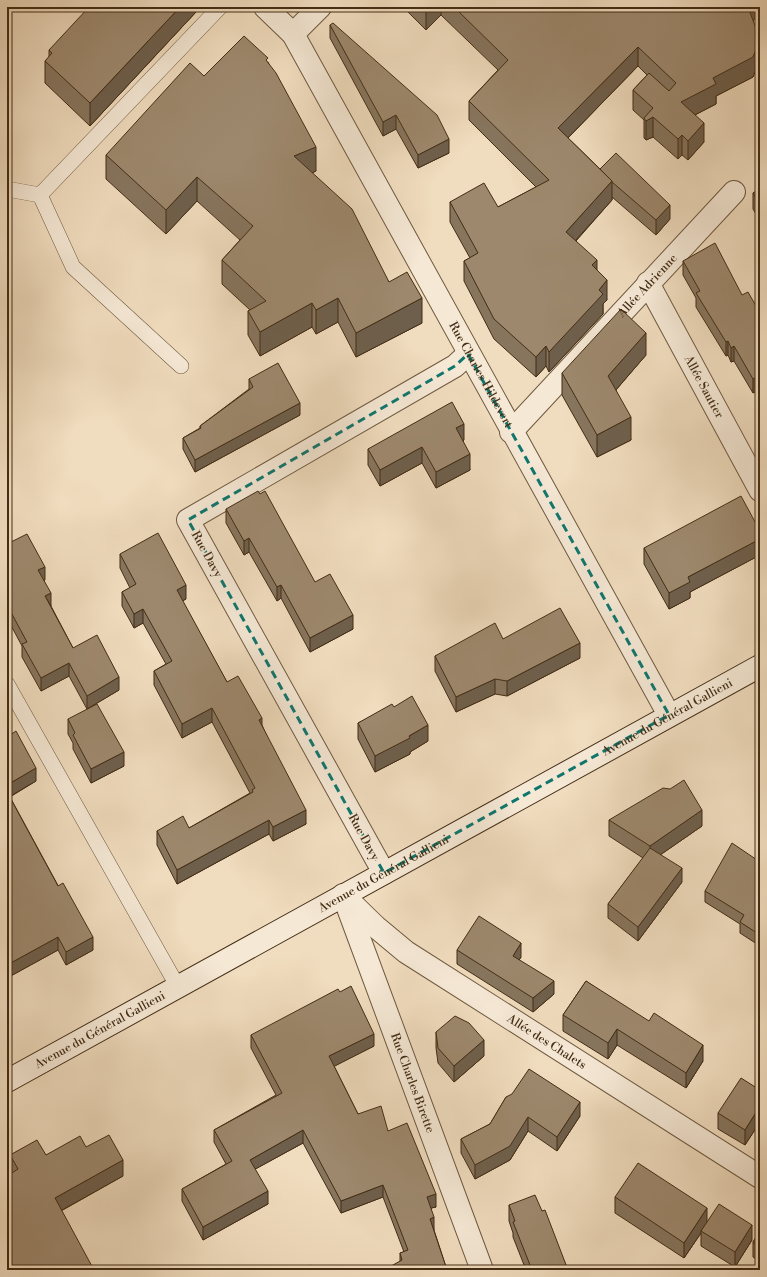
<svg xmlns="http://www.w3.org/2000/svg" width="767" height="1277" viewBox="0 0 767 1277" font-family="'Libre Bodoni',serif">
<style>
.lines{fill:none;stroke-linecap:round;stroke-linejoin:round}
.lane-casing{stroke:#6e593f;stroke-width:16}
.street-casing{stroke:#6e593f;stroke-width:24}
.secondary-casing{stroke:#432d15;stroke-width:24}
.lane{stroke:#f5e8d5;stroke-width:15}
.street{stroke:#f5e8d5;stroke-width:22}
.secondary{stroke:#f5e8d5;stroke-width:22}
.wall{fill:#87755e;stroke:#432d15}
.shaded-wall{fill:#6e5f4c;stroke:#432d15}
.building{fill:#9d886d;stroke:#432d15}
.marked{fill:none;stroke:#0f766e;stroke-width:3;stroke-dasharray:8 5;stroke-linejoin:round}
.labels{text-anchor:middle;stroke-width:3.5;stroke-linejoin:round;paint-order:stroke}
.street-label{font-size:12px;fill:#432d15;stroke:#f5e8d5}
</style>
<rect width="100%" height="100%" fill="#f0dcbe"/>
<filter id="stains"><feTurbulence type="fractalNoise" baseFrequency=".005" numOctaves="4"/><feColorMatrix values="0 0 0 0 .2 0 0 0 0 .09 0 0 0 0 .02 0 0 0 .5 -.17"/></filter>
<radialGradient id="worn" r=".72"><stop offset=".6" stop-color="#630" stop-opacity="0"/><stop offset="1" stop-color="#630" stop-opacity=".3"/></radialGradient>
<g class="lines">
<g class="lane-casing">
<g id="lane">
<path d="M7,189L40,195L220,7"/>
<path d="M40,195L73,267L181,366"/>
<path d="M7,684L178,987"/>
</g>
</g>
<g class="street-casing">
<g id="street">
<path id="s1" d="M265,7L293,34L669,715"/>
<path d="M293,34L320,7"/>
<path id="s2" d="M648,283L760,490"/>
<path id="s3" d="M511,432L734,192"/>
<path d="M384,873L188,520L455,366L468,354"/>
<path id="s4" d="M343,895L376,927L406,952L760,1177"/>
<path id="s5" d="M345,900L482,1270"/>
</g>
</g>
<g class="secondary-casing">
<g id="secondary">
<path id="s6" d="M7,1081L760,666"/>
</g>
</g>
<use href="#lane" class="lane"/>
<use href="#street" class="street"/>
<use href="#secondary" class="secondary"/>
</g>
<g class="wall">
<path d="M196,7V12L90,126L45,83V61L49,57V50Z"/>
<path d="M403,7H760V14L753,21L760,59L753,77L716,96V104L695,115L704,142L688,160L682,155L678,159L653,137L646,140L644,138V120L633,110V90L647,75L638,66L568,138L600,169L670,219L656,235L612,197V200L576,241L597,270L607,300L603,304V314L549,372L546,366L536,377L494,339L464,281V261L470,258L450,222V202L498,207L536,187L469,120V101L498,70L441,15L426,30Z"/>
<path d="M330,25L449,153L418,168L396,129L383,136L330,38Z"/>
<path d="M268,62L316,171L312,173L389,282L422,323L356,357L338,322L316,334L312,327L260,356L248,335V311L250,310L222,284V260L240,240L197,201L166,234L106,179V155L204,76Z"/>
<path d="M760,189V221L753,209V193Z"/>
<path d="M683,261L742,295L760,313L753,393L734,361L731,362L728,355L726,356L696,307V298L683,275Z"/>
<path d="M646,355L616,390L631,440L597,457L562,395V373Z"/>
<path d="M249,379L300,415L195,472L183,449V438L200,428V426L249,389Z"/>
<path d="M464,440L463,441L470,470L436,488L422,463L380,486L368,465V449Z"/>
<path d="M226,509L315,582L353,629L310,652L281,598L277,601L249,552L244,555L226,523Z"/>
<path d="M760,531V555L690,592V598L669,609L644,564V548Z"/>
<path d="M7,544L45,580H44L51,606L73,648L119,690L87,709L69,676L41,691L22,657V646L7,618Z"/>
<path d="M120,554L186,599L182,601L227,682L262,725L306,824L273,841L269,834L177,884L157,845V831L189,828L250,793L212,722L182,738L154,685V671L166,664L143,623L134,628L122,606V592L130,588L120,568Z"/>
<path d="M503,639L580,658L507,696L495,694L456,712L435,671V656Z"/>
<path d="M394,707L428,741L410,752V754L375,772L358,739V723Z"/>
<path d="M68,719L124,766L91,783L73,749V743L68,734Z"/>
<path d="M7,737L36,781L10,797L93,950L66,965L58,950L7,978Z"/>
<path d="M609,820L702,826L660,855L682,882L638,941L608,918V904L643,858L609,836Z"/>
<path d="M760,862V946L740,933V924L705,902V891Z"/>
<path d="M457,950L521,957L519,960L554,994L533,1012L457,964Z"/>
<path d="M586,981L703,1061L686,1088L617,1045L608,1059L563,1031V1015Z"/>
<path d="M436,1032L484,1056L454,1082L438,1063L436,1048Z"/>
<path d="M251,1035L374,1046L334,1066L358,1114L388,1131L436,1207L431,1208L434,1230L447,1270L400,1261V1253L404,1252L383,1197L341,1213L303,1143L255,1169L268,1204L203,1240L182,1201V1189L226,1164L214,1142V1130L276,1095L251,1048Z"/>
<path d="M760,1090V1122L745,1145L718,1129V1113Z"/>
<path d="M506,1097L580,1116L557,1151L528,1131L510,1160L475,1179L461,1153V1139L490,1124Z"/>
<path d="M86,1147L123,1176L61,1211L12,1173L10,1171V1155H46Z"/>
<path d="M615,1197L707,1222L752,1240L735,1267L701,1246V1233L684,1258L615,1213Z"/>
<path d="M509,1205L542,1211L568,1270H526L513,1237V1233L509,1221Z"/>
<path d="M760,1231V1262L753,1257V1242Z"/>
</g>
<g class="shaded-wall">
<path d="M180,7H196V12L90,126V103Z"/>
<path d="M429,7H441V15L426,30V10Z"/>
<path d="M748,7H760V14L748,26Z"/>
<path d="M760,39V59L753,77L716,96V104L681,122V102L713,78Z"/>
<path d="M638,47V66L558,148V128Z"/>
<path d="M396,115V129L383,136V122Z"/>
<path d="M653,117V137L646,140V121Z"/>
<path d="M704,123V142L688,160V141Z"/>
<path d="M682,135V155L678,159V139Z"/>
<path d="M449,139V153L418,168V155Z"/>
<path d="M316,147V171L294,181V156Z"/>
<path d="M197,177V201L166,234V210Z"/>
<path d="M612,181V200L566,251V232Z"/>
<path d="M670,205V219L656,235V220Z"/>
<path d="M597,260V280L592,265Z"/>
<path d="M607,280V300L603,304V314L549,372V352L599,290Z"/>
<path d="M338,298V322L316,334V310Z"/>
<path d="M422,298V323L356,357V333Z"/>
<path d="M312,303V327L260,356V332Z"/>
<path d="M646,333V355L608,399V376Z"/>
<path d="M728,341V355L726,356V342Z"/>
<path d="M546,346V366L536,377V357Z"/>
<path d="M734,346V361L731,362V348Z"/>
<path d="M760,376V390L753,393V379Z"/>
<path d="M300,403V415L195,472V460Z"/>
<path d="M631,417V440L597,457V435Z"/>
<path d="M464,424V440L456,444V428Z"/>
<path d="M422,447V463L380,486V470Z"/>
<path d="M470,454V470L436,488V472Z"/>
<path d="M249,538V552L244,555V541Z"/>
<path d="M760,539V555L690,592V598L669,609V593L688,577Z"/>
<path d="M45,567V580L38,583V570Z"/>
<path d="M186,585V599L177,604V590Z"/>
<path d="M281,585V598L277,601V587Z"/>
<path d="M51,593V606L45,596Z"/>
<path d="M143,609V623L134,628V614Z"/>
<path d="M353,615V629L310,652V638Z"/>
<path d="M580,643V658L507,696V681Z"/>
<path d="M69,663V676L41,691V678Z"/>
<path d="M119,677V690L87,709V696Z"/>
<path d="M495,679V694L456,712V697Z"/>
<path d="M212,708V722L182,738V724Z"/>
<path d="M262,718V732L259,720Z"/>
<path d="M428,725V741L410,752V754L375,772V756Z"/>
<path d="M124,752V766L91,783V769Z"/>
<path d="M36,768V781L7,798V785Z"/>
<path d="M306,810V824L273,841V827Z"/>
<path d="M702,810V826L650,862V846Z"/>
<path d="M269,820V834L177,884V870Z"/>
<path d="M682,868V882L638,941V927Z"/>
<path d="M58,937V950L7,978V965Z"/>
<path d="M93,937V950L66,965V952Z"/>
<path d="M521,943V957L513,970V956Z"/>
<path d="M554,981V994L533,1012V998Z"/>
<path d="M617,1029V1045L608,1059V1043Z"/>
<path d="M374,1034V1046L329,1069V1056Z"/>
<path d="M484,1040V1056L454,1082V1066Z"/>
<path d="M703,1045V1061L686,1088V1073Z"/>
<path d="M580,1102V1116L557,1151V1137Z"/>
<path d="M760,1106V1122L745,1145V1130Z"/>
<path d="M528,1117V1131L510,1160L475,1179V1165Z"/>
<path d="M303,1130V1143L250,1172V1160Z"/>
<path d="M123,1160V1176L55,1214V1198Z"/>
<path d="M383,1185V1197L341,1213V1201Z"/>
<path d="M268,1191V1204L203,1240V1227Z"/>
<path d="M436,1194V1207L427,1209V1197Z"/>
<path d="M707,1208V1224L701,1231V1233L684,1258V1243Z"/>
<path d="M434,1217V1230L430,1231V1219Z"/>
<path d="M752,1225V1240L735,1267V1252Z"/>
</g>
<g class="building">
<path d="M89,7H180L90,103L45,61L52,53L49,50Z"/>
<path d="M423,7H429L426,10Z"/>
<path d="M454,7H748L760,39L753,57L713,78L716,84L681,102L704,123L688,141L682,135L678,139L653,117L646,121L644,118L653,108L633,90L649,73L669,91L676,83L638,47L558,128L612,181L566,232L597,260L592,265L607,280L599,290L603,294L549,352L546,346L536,357L494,319L464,261L478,253L450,202L484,183L498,207L549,180L469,101L508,60Z"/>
<path d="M333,23L437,115L449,139L418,155L396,115L383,122L330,25Z"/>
<path d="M244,36L268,58L266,60L276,73L316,147L294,156L352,209L389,282L407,272L422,298L356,333L338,298L316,310L312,303L260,332L248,311L266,301L222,260L253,226L197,177L166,210L106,155L190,63L204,76Z"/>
<path d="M616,153L670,205L656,220L612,182V181L600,169Z"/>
<path d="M760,189V205L753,193Z"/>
<path d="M715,243L742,295L748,292L760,313V376L753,379L734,346L731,348L728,341L726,342L696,293L700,291L683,261Z"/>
<path d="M621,309L646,333L608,376L631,417L597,435L562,373Z"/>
<path d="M278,363L300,403L195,460L183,438L201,428L200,426L253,387L249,379Z"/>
<path d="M452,402L464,424L456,428L470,454L436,472L422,447L380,470L368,449Z"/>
<path d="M258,491L260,494L265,491L315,582L330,574L353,615L310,638L281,585L277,587L249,538L244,541L226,509Z"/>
<path d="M741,496L760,531V539L688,577L690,582L669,593L644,548Z"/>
<path d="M158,533L186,585L177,590L227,682L238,676L262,718L259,720L306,810L273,827L269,820L177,870L157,831L183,816L189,828L253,792L252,790L255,788L212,708L182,724L154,671L172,661L143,609L134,614L122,592L136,584L120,554Z"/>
<path d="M27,534L45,567L38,570L51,593L45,596L73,648L97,635L119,677L87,696L69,663L41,678L22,644L27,642L7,605V544Z"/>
<path d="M560,608L580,643L507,681L495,679L456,697L435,656L495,623L503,639Z"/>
<path d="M412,696L428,725L409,736L410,738L375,756L358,723L392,704L394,707Z"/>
<path d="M97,704L124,752L91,769L73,735L75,733L68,719Z"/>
<path d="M16,731L36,768L7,785V737Z"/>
<path d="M684,780L702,810L650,846L609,820L663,788L670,789Z"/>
<path d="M7,792L58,886L63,883L93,937L66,952L58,937L7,965Z"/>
<path d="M732,843L760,862V935L740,922L744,915L705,891Z"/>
<path d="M650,848L682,868L638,927L608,904Z"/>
<path d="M479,916L521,943L513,956L554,981L533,998L457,950Z"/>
<path d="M586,981L649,1021L654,1013L703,1045L686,1073L617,1029L608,1043L563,1015Z"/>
<path d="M351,986L374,1034L329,1056L358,1114L381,1106L388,1131L407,1123L436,1194L427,1197L434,1217L430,1219L447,1270H384L402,1260L400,1253L408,1250L383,1185L341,1201L303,1130L250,1160L268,1191L203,1227L182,1189L232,1161L214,1130L282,1093L251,1035L338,989L340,992Z"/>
<path d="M455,1016L469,1023L484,1040L454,1066L438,1048L436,1032Z"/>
<path d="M529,1069L580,1102L557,1137L528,1117L510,1146L475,1165L461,1139L490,1124L506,1097L512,1094Z"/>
<path d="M741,1078L760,1090V1106L745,1130L718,1113Z"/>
<path d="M109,1135L123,1160L55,1198L94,1270H7V1176L18,1169L10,1155L37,1140L46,1155L80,1136L86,1147Z"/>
<path d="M638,1163L707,1208L684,1243L615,1197Z"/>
<path d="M535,1195L542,1211L545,1210L568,1270H532L513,1222L515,1221L509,1205Z"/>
<path d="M719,1204L752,1225L735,1252L701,1231Z"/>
<path d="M760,1231V1247L753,1242Z"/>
<path d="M311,1265L314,1270H302Z"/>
</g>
<path class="marked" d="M468,354L669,715L384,873L188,520L455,366Z"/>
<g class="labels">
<g class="street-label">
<text dy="4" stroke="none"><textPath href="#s3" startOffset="200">Allée Adrienne</textPath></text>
<text dy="4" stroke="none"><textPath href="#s1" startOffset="428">Rue Charles Hildevert</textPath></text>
<text dy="4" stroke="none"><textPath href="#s2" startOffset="118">Allée Sautier</textPath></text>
<text transform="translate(207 554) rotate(61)" y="4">Rue Davy</text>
<text dy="4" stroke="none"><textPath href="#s6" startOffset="754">Avenue du Général Gallieni</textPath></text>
<text transform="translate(364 837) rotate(61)" y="4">Rue Davy</text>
<text dy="4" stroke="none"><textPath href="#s6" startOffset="430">Avenue du Général Gallieni</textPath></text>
<text dy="4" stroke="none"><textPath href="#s6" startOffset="106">Avenue du Général Gallieni</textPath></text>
<text dy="4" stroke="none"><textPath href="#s4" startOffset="252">Allée des Chalets</textPath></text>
<text dy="4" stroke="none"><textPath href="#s5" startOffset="195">Rue Charles Birette</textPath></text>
</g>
</g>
<rect width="767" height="1277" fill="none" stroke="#f0dcbe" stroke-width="24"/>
<rect x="8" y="8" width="751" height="1261" fill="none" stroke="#432d15" stroke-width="2"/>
<rect x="12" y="12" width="743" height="1253" fill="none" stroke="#432d15"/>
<rect width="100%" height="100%" filter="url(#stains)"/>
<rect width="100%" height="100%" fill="url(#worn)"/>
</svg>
